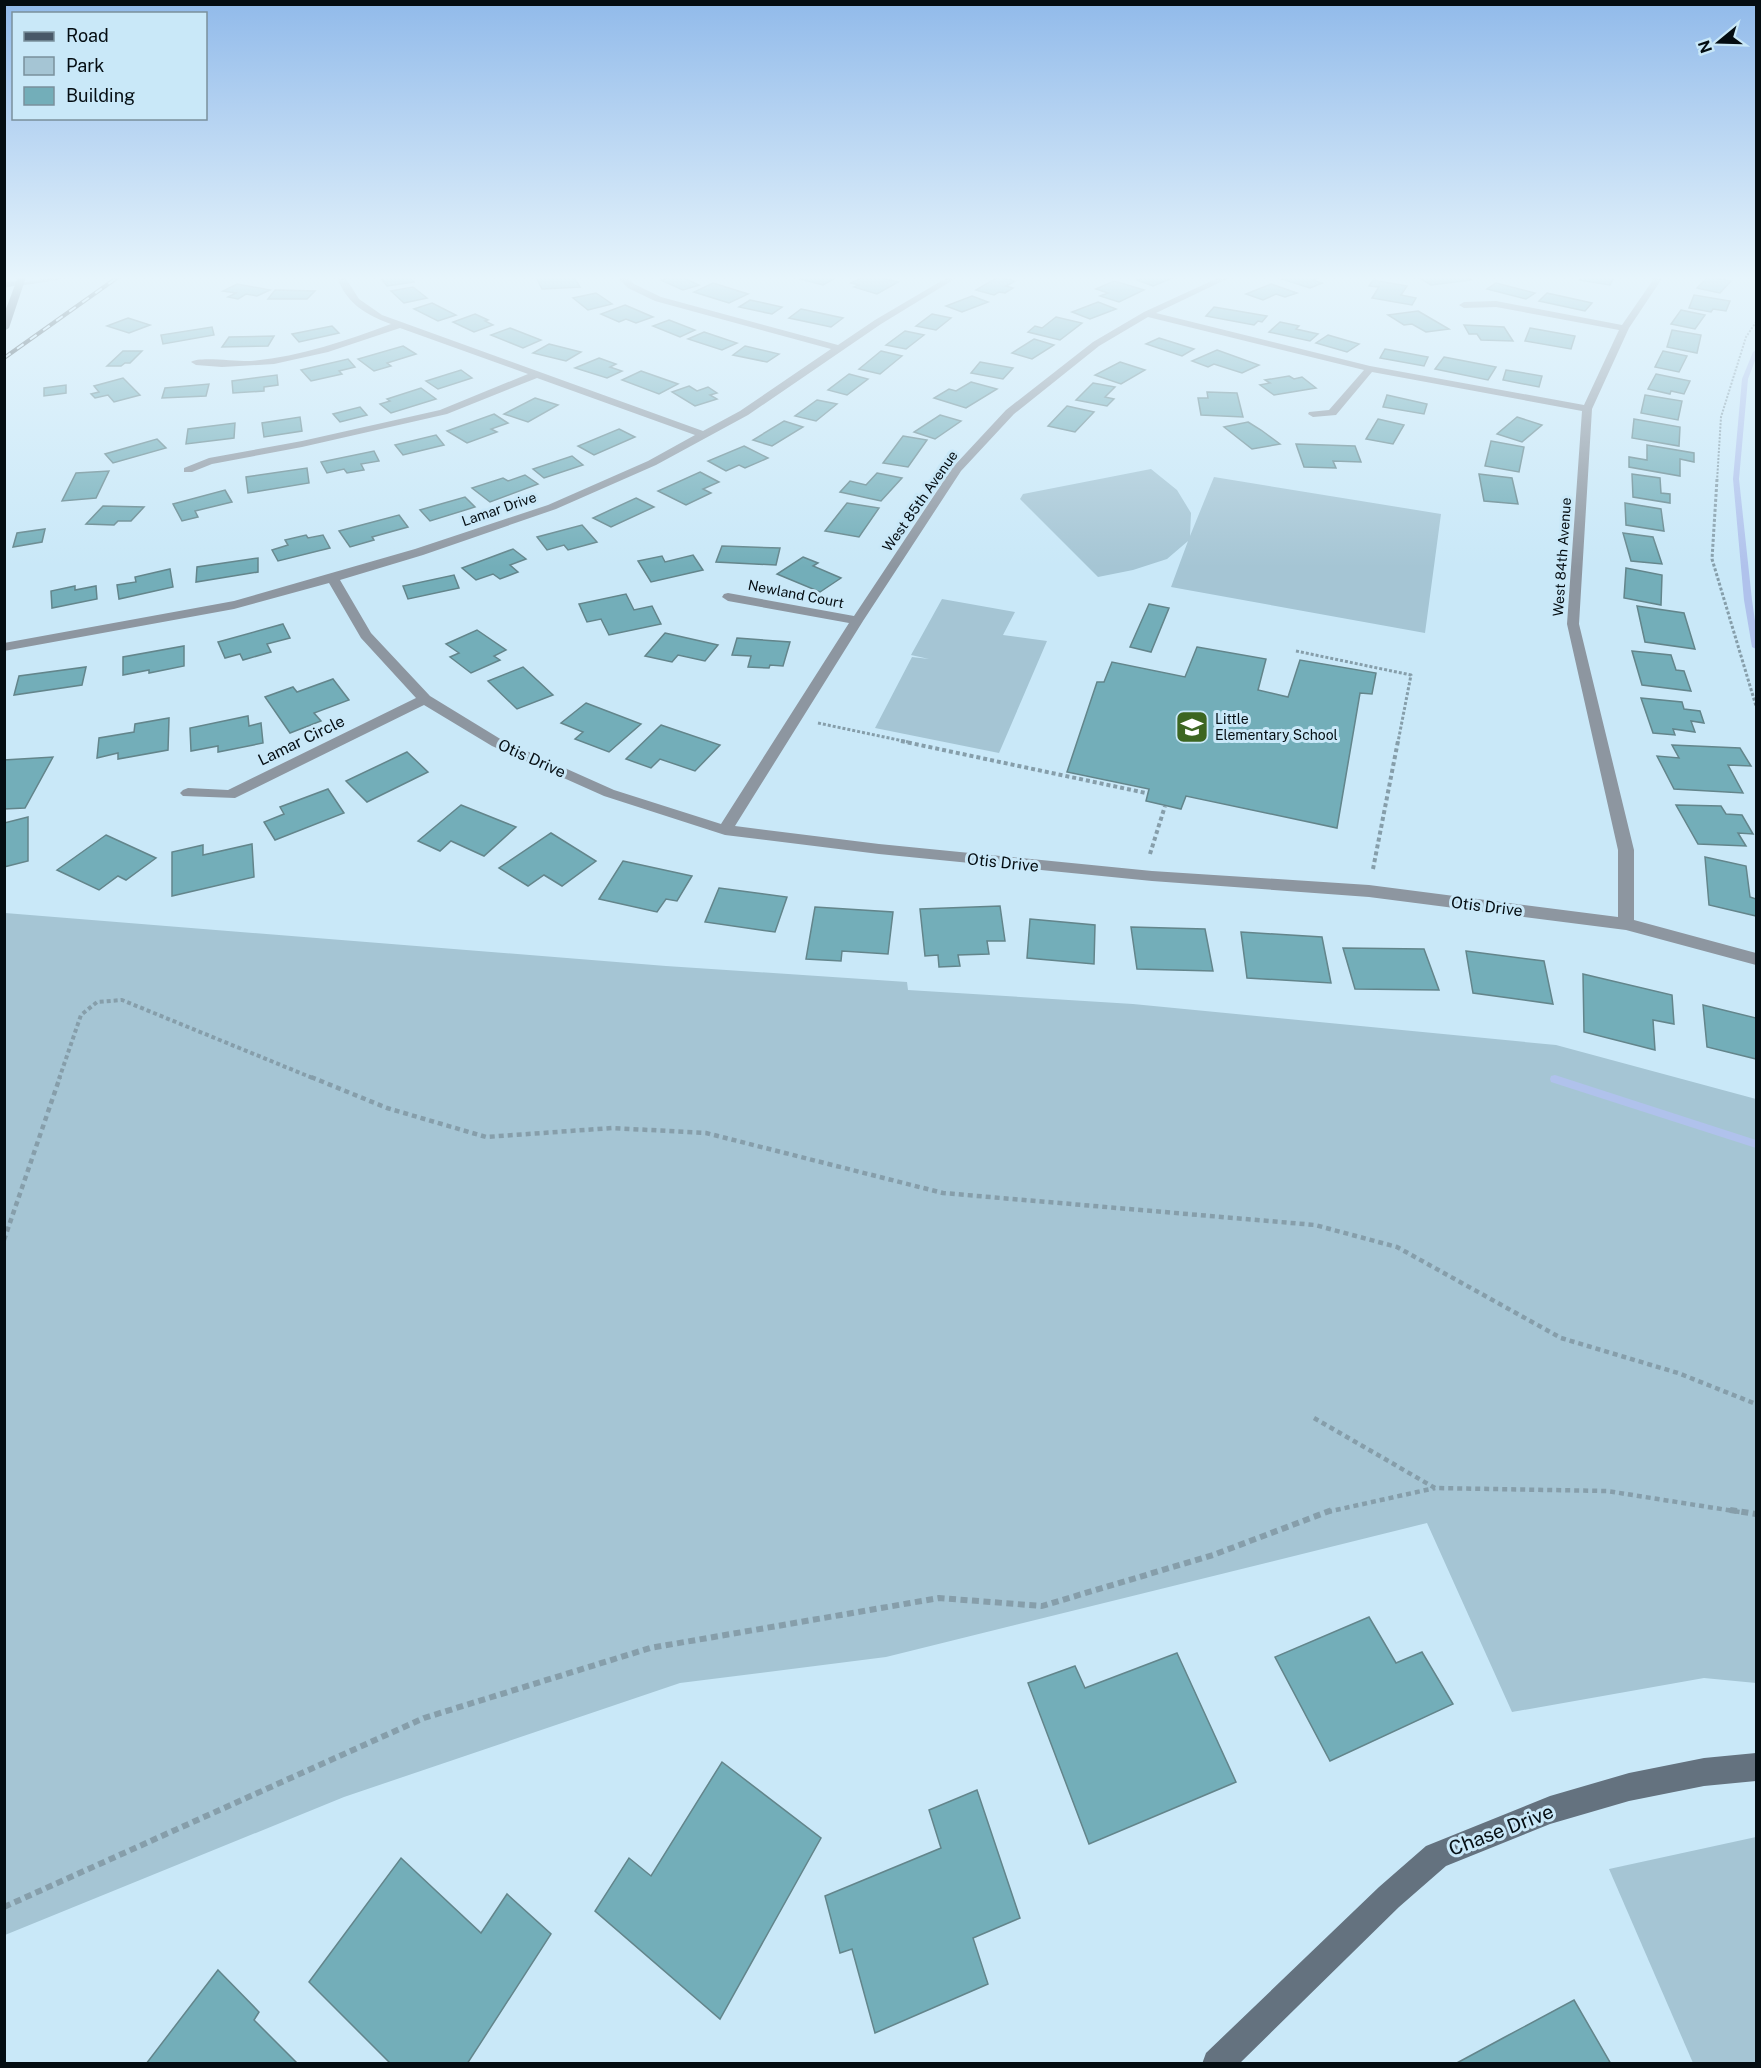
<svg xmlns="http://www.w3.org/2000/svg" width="1761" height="2068" viewBox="0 0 1761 2068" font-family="'Public Sans',sans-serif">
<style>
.green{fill:#a5c5d4}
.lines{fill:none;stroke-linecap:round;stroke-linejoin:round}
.stream{fill:#b0c2ec;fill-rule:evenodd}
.building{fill:#73aeb9;stroke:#63858b;stroke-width:1.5}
.path-far4{stroke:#869eaa;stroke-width:2;stroke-dasharray:2 1.5;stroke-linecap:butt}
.path-far3{stroke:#869eaa;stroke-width:3;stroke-dasharray:3 2;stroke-linecap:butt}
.path-far2{stroke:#869eaa;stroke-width:4;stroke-dasharray:4 3;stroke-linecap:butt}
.path-far1{stroke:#869eaa;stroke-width:4.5;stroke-dasharray:5 4;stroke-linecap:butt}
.path{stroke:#869eaa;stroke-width:6;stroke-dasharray:7 4.5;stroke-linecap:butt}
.lane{fill:#8d96a0;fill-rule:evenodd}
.street{fill:#8d96a0;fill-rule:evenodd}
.secondary{fill:#64727f;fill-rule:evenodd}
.primary{fill:#485868;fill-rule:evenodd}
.rail-casing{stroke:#29363d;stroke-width:4}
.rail{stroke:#c9e8f8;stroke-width:2;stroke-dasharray:8;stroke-linecap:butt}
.labels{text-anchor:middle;stroke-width:6;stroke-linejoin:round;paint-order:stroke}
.far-street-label{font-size:14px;fill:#040d12;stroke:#c9e8f8}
.far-poi-label{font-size:14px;fill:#040d12;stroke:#c9e8f8;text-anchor:start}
.street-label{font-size:16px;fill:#040d12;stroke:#c9e8f8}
.near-street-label{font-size:20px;fill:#040d12;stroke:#c9e8f8}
</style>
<rect width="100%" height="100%" fill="#c9e8f8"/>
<g class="green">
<path d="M1151,469L1177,490L1191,513L1190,536L1214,477L1441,514L1425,633L1171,587L1188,541L1167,559L1133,570L1098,577L1020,499L1023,494Z"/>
<path d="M942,599L1015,612L1003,635L1047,641L999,753L875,728L912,657L929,659L911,655Z"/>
<path d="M5,913L666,966L907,982L908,990L1133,1004L1556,1045L1756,1099V1683L1704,1678L1512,1712L1427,1523L886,1657L680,1683L344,1797L5,1935Z"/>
<path d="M1756,1837V2063H1693L1609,1869Z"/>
</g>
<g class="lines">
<g class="stream">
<path d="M1756,350V358L1748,379L1739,479L1752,600L1756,628V649L1752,647L1744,600L1733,479L1742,379L1753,352Z"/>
<path d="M1555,1075L1756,1140V1148L1551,1082L1550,1079L1551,1076Z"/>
</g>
</g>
<g class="building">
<path d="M380,277H410L414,282L387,286Z"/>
<path d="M536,277H574L580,287L542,289Z"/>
<path d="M670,277H682L699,285L683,290L661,280Z"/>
<path d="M803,277H837L823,285L800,279Z"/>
<path d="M863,277H878L898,282L877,294L854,287L859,285L851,283Z"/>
<path d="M998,277L1015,281L1006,286L1013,288L1005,293L999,292L994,295L976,290Z"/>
<path d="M1145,277H1175L1153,286L1137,280Z"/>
<path d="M1286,277H1320L1313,280L1322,283L1310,288L1282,279Z"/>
<path d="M1418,277H1467L1471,280L1431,285Z"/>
<path d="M1581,277H1614L1610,285L1579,280Z"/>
<path d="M1708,277H1711L1731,281L1720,293L1697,288Z"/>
<path d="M1373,280L1407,286L1401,295L1416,298L1412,305L1372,298L1379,287L1369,286Z"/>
<path d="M1114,281L1144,290L1119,302L1100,296L1108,293L1096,289Z"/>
<path d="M713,283L748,294L729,303L694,292Z"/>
<path d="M1496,283L1535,293L1526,299L1487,289Z"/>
<path d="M237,284L270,290L257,296L246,294L238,299L228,297L236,293L223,291Z"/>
<path d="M1271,284L1297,293L1285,297L1276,294L1263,300L1246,294Z"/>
<path d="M413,287L427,298L404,303L391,291Z"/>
<path d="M275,290L315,291L307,299H268Z"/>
<path d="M596,293L612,304L588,310L573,298Z"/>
<path d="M1547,293L1592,303L1585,311L1539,301Z"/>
<path d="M1694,295L1730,301L1726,311L1713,309L1711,312L1689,308Z"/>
<path d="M972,296L988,302L962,312L946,306Z"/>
<path d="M750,300L782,307L772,314L739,307Z"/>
<path d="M1098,302L1116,309L1090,319L1072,312Z"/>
<path d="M432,303L456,315L438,321L414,309Z"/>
<path d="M625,305L653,317L636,323L626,319L619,322L601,314Z"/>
<path d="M1214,307L1267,316L1262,322L1258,321L1254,325L1206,316Z"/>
<path d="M801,309L843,318L831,327L789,318Z"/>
<path d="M1681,310L1705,315L1695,329L1671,324Z"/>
<path d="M1418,311L1449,329L1426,332L1412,324L1404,325L1388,315Z"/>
<path d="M475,314L488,320L485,321L493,325L474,332L453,322Z"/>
<path d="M932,314L951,318L936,330L916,326Z"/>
<path d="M1056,317L1082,323L1060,340L1028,332L1035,326L1042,328Z"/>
<path d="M128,318L150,325L129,333L107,326Z"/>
<path d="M669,320L695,330L680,337L653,326Z"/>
<path d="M1280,322L1299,326L1296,329L1318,334L1310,341L1269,332Z"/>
<path d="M1464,325L1504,327L1513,341L1481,340L1477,334H1469Z"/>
<path d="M332,326L339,333L299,342L292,334Z"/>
<path d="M212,327L214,335L163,344L161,335Z"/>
<path d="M510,328L541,340L523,348L491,335Z"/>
<path d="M1530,328L1575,336L1571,349L1525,341Z"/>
<path d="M1672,330L1701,335L1697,353L1667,347Z"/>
<path d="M905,331L924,335L906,349L886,345Z"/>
<path d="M704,332L737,343L722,350L688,339Z"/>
<path d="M1328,335L1359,344L1347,352L1316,343Z"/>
<path d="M274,336L268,346L222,347L229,337Z"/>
<path d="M1159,338L1194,349L1182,356L1146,344Z"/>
<path d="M1034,339L1054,345L1032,359L1012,353Z"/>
<path d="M549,344L581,352L566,361L533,353Z"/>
<path d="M403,346L416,354L387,363L391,366L374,371L358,359Z"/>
<path d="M745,346L779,354L767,362L733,355Z"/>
<path d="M1385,349L1428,357L1424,366L1380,358Z"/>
<path d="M1217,350L1259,365L1242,373L1214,364L1208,367L1192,361Z"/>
<path d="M123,351H142L130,363H125L121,366H107Z"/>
<path d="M881,351L902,356L880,374L859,369Z"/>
<path d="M1663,351L1687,356L1679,372L1655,367Z"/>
<path d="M1444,357L1496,367L1488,380L1435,369Z"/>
<path d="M599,358L616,364L610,367L622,371L607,378L575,368Z"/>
<path d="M348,359L355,367L339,371L342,374L311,381L301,370Z"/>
<path d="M980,362L1013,368L1003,379L971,373Z"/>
<path d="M1120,362L1145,370L1121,384L1095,375Z"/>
<path d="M461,370L472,378L438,389L426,381Z"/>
<path d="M1506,370L1542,376L1539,387L1503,380Z"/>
<path d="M641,371L678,384L659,394L622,380Z"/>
<path d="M849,374L868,379L847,395L828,390Z"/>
<path d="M1656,374L1690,381L1684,394L1671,391L1670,394L1648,389Z"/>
<path d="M277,375L278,385L264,387V391L233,393L232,381Z"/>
<path d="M1289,376L1294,379L1302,377L1316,388L1274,395L1260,385L1270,383L1265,380Z"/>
<path d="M123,378L140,395L114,402L108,395L95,398L91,394L99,392L94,386Z"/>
<path d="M971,382L997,389L966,408L934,398L949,389L956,391Z"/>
<path d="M1093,383L1115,387L1105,397L1114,399L1107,406L1076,400Z"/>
<path d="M209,384L206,396L162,398L165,388Z"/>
<path d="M66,385V393L44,396V388Z"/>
<path d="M689,386L697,391L708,387L717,393L710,395L717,399L695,406L672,392Z"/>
<path d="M421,388L436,399L391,413L380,404L390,401L387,399Z"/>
<path d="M1207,392L1237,393L1243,417L1201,415L1198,398H1208Z"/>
<path d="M1387,395L1427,404L1424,414L1383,407Z"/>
<path d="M1645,395L1682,401L1678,420L1641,413Z"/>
<path d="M535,398L558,405L528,422L504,414Z"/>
<path d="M817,400L837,404L816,421L795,416Z"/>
<path d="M1067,406L1094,412L1075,432L1048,426Z"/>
<path d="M360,407L367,415L340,422L333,414Z"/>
<path d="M494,414L508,423L491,429L497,432L467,443L447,431Z"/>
<path d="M940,415L961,421L935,439L914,432Z"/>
<path d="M300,417L302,431L264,437L262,423Z"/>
<path d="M1517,417L1542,425L1522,442L1497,434Z"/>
<path d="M1378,419L1404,425L1393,444L1366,439Z"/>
<path d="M1634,419L1680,427L1679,446L1632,438Z"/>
<path d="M784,421L803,427L772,446L753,440Z"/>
<path d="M1248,422L1261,430L1280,444L1252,449L1224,427Z"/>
<path d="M235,423L234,438L186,444L188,429Z"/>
<path d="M619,429L635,437L594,455L578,446Z"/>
<path d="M436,435L444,445L403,455L395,445Z"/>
<path d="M903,436L927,440L908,467L883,463Z"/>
<path d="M157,439L166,448L113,463L105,454Z"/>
<path d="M1491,441L1524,447L1519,472L1485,466Z"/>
<path d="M1296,444L1355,446L1361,462L1333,461L1336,468L1304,467Z"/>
<path d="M1647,445L1694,453V462L1680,459V476L1629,467V457L1647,460Z"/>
<path d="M744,446L768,458L745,468L739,465L726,471L708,461Z"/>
<path d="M374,451L379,461L361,464L364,470L347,473L344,469L327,473L321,462Z"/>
<path d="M572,456L583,465L544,478L533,469Z"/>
<path d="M307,468L309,483L248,493L246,477Z"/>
<path d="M109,471L96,498L62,501L76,473Z"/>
<path d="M700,472L719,482L703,489L711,493L686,505L658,491Z"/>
<path d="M877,473L902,478L881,501L840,492L850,481L866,485Z"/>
<path d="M1479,474L1512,478L1518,504L1484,501Z"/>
<path d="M1632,474L1660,478L1661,493L1670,494V503L1633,497Z"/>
<path d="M525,475L538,484L490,502L472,488L503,478L508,481Z"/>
<path d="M225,490L232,502L195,511L198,517L182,521L173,504Z"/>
<path d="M465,497L475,507L430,521L420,510Z"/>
<path d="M636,498L654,507L611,527L593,518Z"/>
<path d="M847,503L879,508L859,537L825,531Z"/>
<path d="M1625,503L1661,509L1664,531L1626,525Z"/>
<path d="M103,506L144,507L131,521H118L114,525L86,524Z"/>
<path d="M399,515L408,527L372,537L374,540L350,547L339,531Z"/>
<path d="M582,525L597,542L568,550L564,545L547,550L537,537Z"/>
<path d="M45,529L42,542L13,547L17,533Z"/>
<path d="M1623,533L1653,537L1662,564L1631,561Z"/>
<path d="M306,535L308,538L323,535L330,548L278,561L272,550L288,545L285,540Z"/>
<path d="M722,546L780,548L776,565L716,562Z"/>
<path d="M513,549L526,559L510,565L518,572L500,579L493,574L476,580L462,568Z"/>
<path d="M693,555L703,570L651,582L638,561L662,556L665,562Z"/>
<path d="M803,557L818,563L813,566L841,578L820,592L777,574Z"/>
<path d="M258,558V572L196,582L197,567Z"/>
<path d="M1626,568L1662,575L1661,605L1624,598Z"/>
<path d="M170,569L173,587L119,599L117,585L136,582L135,577Z"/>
<path d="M454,575L459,588L408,599L403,586Z"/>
<path d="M75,586V590L96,586L97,599L52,608L51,591Z"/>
<path d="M626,594L634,610L652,606L661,624L609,635L601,619L587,622L579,604Z"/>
<path d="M1149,604L1169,608L1151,652L1130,647Z"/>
<path d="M1637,606L1684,613L1695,649L1645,642Z"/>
<path d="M283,624L290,638L267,644L271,652L243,660L240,654L225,658L218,642Z"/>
<path d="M477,630L506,650L494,656L500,660L471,673L450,657L459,653L446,644Z"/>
<path d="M665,633L718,645L705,661L678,655L672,662L645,656Z"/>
<path d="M737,638L790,642L783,666L770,665L769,668L748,667L751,656L732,655Z"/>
<path d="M184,646V666L149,673V670L123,675V657Z"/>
<path d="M1197,647L1266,659L1258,690L1288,697L1300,660L1376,673L1372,694L1360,693L1337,828L1186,796L1181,809L1146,801L1149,789L1067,772L1097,682H1104L1112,662L1185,677Z"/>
<path d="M1632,651L1671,655L1676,670L1684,671L1691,691L1642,685Z"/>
<path d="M86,667L82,685L14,695L19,676Z"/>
<path d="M523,667L553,695L517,709L488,681Z"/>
<path d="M333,679L349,700L314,713L321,721L290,733L265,697L293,687L297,692Z"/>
<path d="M1641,698L1682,702L1684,709L1700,711L1704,723L1691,721L1695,732L1673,729L1675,735L1653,733Z"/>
<path d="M586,703L641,724L609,752L575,739L583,732L561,723Z"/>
<path d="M248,716L249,726L261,723L263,743L218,752V746L191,751L190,728Z"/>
<path d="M169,718L168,750L118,759V753L97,758L99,738L134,732L135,724Z"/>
<path d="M661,725L720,745L695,771L660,759L651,768L626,759Z"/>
<path d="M1672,745L1740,748L1751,766L1728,765L1743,793L1674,789L1657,756L1679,758Z"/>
<path d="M407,752L428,772L367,802L346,781Z"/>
<path d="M53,757L25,808L4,809V760Z"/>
<path d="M328,789L344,813L275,840L264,822L284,814L280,807Z"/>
<path d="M461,805L516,827L484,856L451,841L440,851L418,841Z"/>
<path d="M1676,805L1721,806L1726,814L1742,815L1753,834L1738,833L1746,846L1698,844Z"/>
<path d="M28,817V861L4,867V823Z"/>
<path d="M551,833L596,861L562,886L544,875L528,886L499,868Z"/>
<path d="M106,835L156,858L126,880L118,876L99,890L57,870Z"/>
<path d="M252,844L254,877L172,896V852L203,845V855Z"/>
<path d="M1705,857L1746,866L1750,897L1756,899V916L1709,905Z"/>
<path d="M623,861L692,876L677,901L666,899L657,912L599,899Z"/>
<path d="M719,888L787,897L775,932L705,922Z"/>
<path d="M1000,906L1005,941H987L989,954L958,955L960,966L939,967L938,955L925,956L920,909Z"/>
<path d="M815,907L893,912L888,954L842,951L841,961L806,959Z"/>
<path d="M1030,919L1095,925L1094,964L1027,958Z"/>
<path d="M1131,927L1205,929L1213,971L1137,969Z"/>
<path d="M1241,932L1322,937L1331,983L1247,978Z"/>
<path d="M1343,948L1424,949L1439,990L1355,989Z"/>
<path d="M1466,951L1544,961L1553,1004L1473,993Z"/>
<path d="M1583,974L1672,995L1674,1024L1653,1020L1655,1050L1584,1032Z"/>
<path d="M1703,1005L1756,1018V1059L1707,1047Z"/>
<path d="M1369,1617L1396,1663L1422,1652L1453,1704L1330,1761L1275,1657Z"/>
<path d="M1177,1653L1236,1782L1089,1844L1028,1683L1075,1666L1085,1688Z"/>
<path d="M722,1762L821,1838L720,2019L595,1911L629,1858L651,1876Z"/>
<path d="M977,1790L1020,1918L973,1938L988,1984L875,2033L852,1949L840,1953L825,1896L941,1848L929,1810Z"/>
<path d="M401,1858L481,1933L507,1894L551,1934L467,2064H391L309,1982Z"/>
<path d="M218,1970L259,2012L254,2020L298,2064H146Z"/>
<path d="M1574,2000L1611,2064H1455L1505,2037Z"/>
</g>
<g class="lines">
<path class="path-far4" d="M1717,481L1721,417L1746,337L1756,322"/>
<g class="path-far3">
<path d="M1717,479L1712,559L1756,706"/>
<path d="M1296,651L1411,675L1398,742"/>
<path d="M818,723L908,742"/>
</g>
<g class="path-far2">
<path d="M901,741L1146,793"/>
<path d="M1150,854L1165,806"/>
<path d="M1373,869L1398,741"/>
<path d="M59,1079L81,1015L97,1002L122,1000L315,1079"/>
</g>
<g class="path-far1">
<path d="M311,1077L387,1108L486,1137L612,1128L706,1133L943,1193L1315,1225L1397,1247L1561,1338L1678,1373L1756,1404"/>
<path d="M4,1240L60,1077"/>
<path d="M1314,1418L1435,1488L1607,1491L1740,1512"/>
<path d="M1327,1512L1435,1488"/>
</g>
<g class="path">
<path d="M1730,1510L1756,1514"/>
<path d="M4,1907L424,1718L650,1648L939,1598L1042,1606L1213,1555L1332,1510"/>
</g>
<path class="lane" d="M55,277H76L19,286L15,284Z"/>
<path class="street" d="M337,277H345L359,299L382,315L703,431L740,411L831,349L655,301L628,288L617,277H626L634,284L661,297L838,345L875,320L948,277H958L881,324L748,415L656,465L556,509L423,555L340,580L371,633L430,696L502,740L614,790L721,824L849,623L728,601L722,597L724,594L728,593L854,616L953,467L1006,410L1093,342L1144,312L1220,277H1231L1156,313L1370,366L1584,405L1619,330L1496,307L1464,308L1459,305L1464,302L1496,301L1622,325L1655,277H1663L1629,328L1592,409L1579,624L1634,850V920L1756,953V965L1626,930L1369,897L1152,881L879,854L725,835L604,796L492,746L424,705L235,798L183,796L180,793L183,790L188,788L228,790L416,698L361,638L329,583L234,609L4,651V643L234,601L415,549L548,505L648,461L695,435L537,378L447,414L302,447L212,464L192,472H184V468L209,458L302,441L440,410L528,374L400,328L328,352L274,364L222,367L196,365L191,362C199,356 238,362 251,361C299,357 345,341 391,324C366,315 346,303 337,277ZM1148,317L1364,370L1329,410L1309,412L1308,414L1313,417L1336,415L1372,372L1582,411L1567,624L1618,850V917L1369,885L1152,871L879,844L735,826L863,621L961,471L1014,414L1099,346Z"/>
<g class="secondary">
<path d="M4,282L19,281L23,284L4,288Z"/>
<path d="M1756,1753V1781L1704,1786L1629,1801L1550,1824L1446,1866L1399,1907L1239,2064H1202L1206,2053L1379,1887L1426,1846L1550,1796L1629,1773L1704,1758Z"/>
</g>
<path class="primary" d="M18,277H26L9,328L4,331V314Z"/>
<g class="rail-casing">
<path id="rail" d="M4,358L118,277"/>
</g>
<use href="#rail" class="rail"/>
</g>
<linearGradient id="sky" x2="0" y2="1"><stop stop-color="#91baea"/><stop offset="0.49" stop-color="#e7f5fc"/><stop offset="1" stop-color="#e7f5fc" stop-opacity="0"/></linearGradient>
<rect width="1761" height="567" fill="url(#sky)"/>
<defs>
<g id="school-square" transform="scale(1.725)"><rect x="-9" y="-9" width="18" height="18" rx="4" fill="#3d6621" stroke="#c9e8f8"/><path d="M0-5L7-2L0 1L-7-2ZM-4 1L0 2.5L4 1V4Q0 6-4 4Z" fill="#fff"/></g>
</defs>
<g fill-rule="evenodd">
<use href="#school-square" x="1192" y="727"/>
</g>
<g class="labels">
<g class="far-street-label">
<text transform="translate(920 501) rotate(-55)" y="5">West 85th Avenue</text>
<text transform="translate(499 509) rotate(-19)" y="5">Lamar Drive</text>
<text transform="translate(1562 557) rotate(-86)" y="5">West 84th Avenue</text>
<text transform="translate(796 594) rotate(11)" y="5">Newland Court</text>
</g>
<g class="far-poi-label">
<text x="1215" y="724">Little<tspan x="1215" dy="16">Elementary School</tspan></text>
</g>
<g class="street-label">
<text transform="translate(301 740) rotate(-26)" y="6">Lamar Circle</text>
<text transform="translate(532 758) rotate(24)" y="6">Otis Drive</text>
<text transform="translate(1003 862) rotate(6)" y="6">Otis Drive</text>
<text transform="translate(1487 906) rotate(7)" y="6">Otis Drive</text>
</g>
<g class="near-street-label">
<text transform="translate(1501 1830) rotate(-21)" y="7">Chase Drive</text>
</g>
</g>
<rect width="1761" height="2068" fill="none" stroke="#040d12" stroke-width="12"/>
<rect x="12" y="12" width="195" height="108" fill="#c9e8f8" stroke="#7a909c" stroke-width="1.5"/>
<rect x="24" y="32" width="30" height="9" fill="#485868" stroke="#7a909c" stroke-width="1.5"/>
<text x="66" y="42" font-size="18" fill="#040d12">Road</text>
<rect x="24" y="57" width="30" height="18" fill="#a5c5d4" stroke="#7a909c" stroke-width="1.5"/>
<text x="66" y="72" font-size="18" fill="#040d12">Park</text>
<rect x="24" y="87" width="30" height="18" fill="#73aeb9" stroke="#7a909c" stroke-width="1.5"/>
<text x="66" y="102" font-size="18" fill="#040d12">Building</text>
<g transform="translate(1719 42) rotate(251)" stroke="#c9e8f8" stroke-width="4.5" paint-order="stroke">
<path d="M0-4.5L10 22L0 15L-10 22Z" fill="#040d12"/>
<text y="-9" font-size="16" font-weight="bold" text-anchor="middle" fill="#040d12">N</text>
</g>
</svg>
